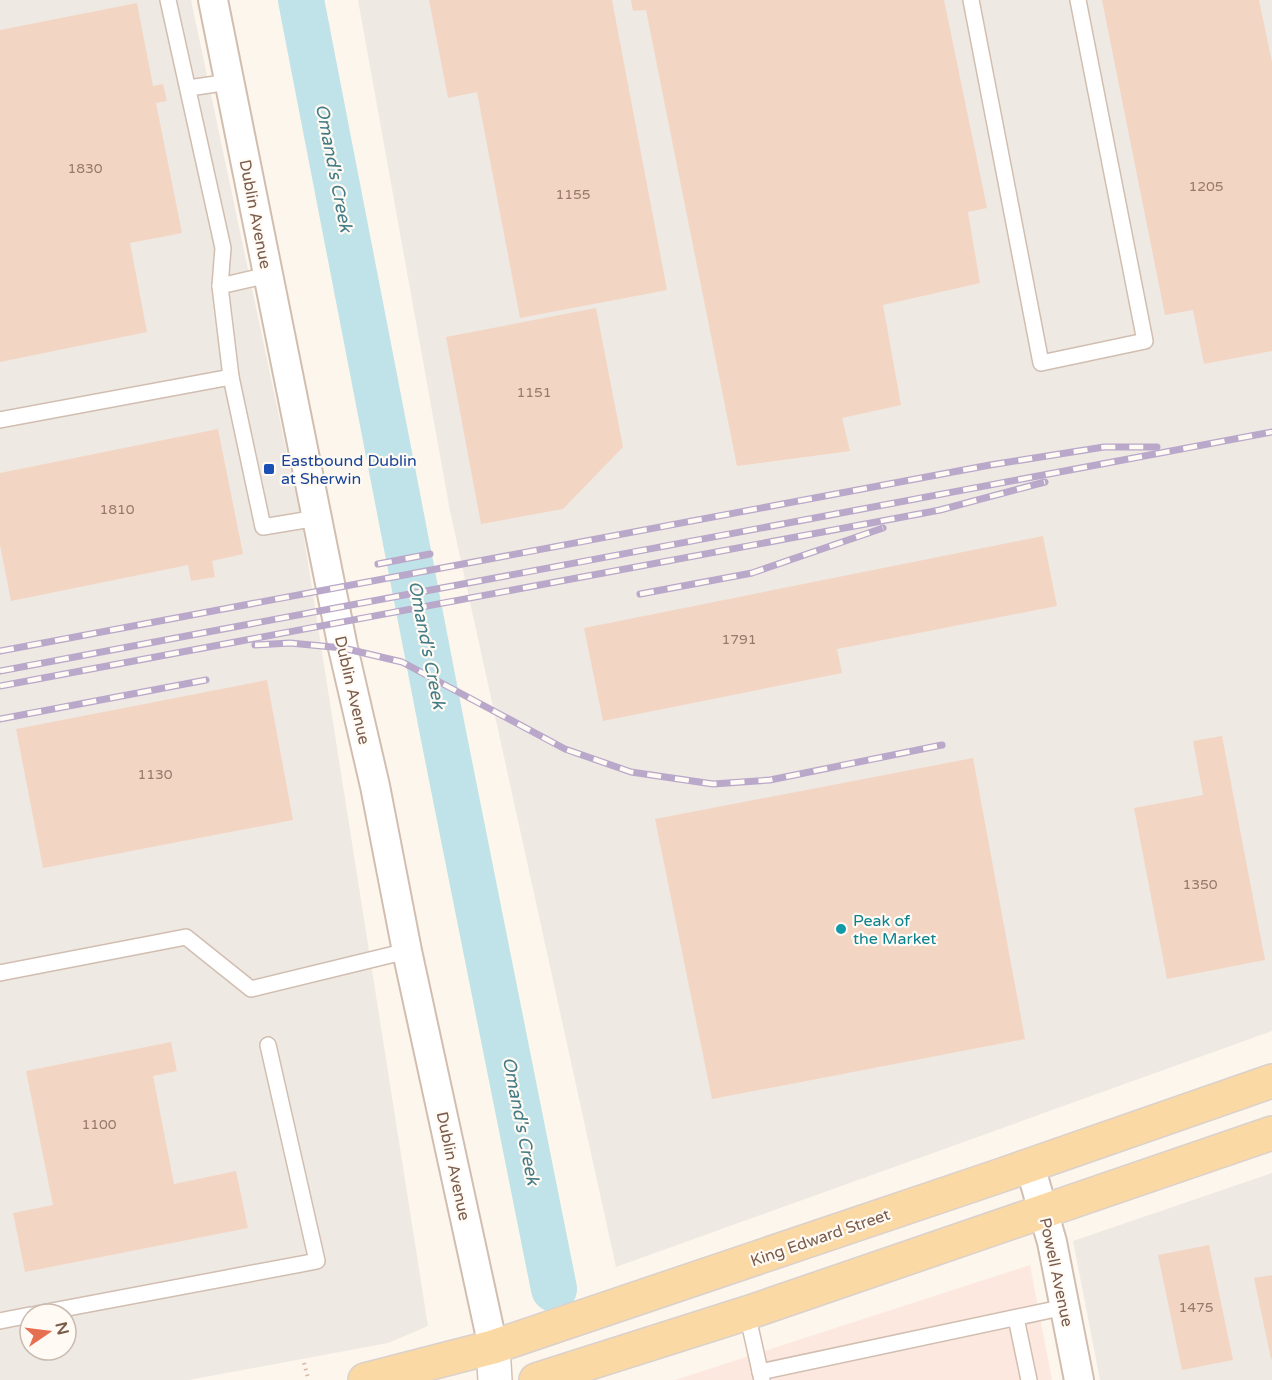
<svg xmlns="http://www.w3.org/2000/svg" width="1272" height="1380" viewBox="0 0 1272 1380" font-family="'Varela Round',sans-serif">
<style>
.commercial{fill:#fde8e0}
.industrial{fill:#efe9e4;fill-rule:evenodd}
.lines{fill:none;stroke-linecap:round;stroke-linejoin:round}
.river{stroke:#bfe3e8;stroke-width:46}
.building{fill:#f3d5c3}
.lane-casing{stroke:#d1beb0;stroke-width:18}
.street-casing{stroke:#d1beb0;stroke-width:32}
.secondary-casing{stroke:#d6c0b0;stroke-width:36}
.primary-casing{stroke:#dad1cd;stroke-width:36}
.path{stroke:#d9b8a5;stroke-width:4;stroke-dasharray:1.5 4.5;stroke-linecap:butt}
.lane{stroke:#fff;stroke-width:15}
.street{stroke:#fff;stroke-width:28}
.secondary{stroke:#fff;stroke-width:33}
.primary{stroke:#fbd9a5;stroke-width:33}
.rail-casing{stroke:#b9a8c9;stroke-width:7}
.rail{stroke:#fffaf3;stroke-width:4.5;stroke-dasharray:14;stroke-linecap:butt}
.transit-dot{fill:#1a4fb4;stroke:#fffaf3;stroke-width:2}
.culture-dot{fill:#0f9aa8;stroke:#fffaf3;stroke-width:2}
.labels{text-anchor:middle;stroke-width:4.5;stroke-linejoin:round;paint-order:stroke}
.number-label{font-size:14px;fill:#987a6a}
.street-label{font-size:16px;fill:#7a5c4d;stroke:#fffaf3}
.transit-label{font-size:16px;fill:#164399;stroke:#fffaf3;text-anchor:start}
.culture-label{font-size:16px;fill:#0d838f;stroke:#fffaf3;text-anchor:start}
.water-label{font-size:18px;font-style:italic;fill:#437c86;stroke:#fffaf3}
</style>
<rect width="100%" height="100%" fill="#fdf6ec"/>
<path class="commercial" d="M1030,1265L1052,1380H675Z"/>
<g class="industrial">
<path d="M0,0H191L302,525L428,1326L388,1343L189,1380H0ZM30,1314H66V1350H30Z"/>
<path d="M358,0H1272V1031L616,1267L450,511Z"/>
<path d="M1272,1173V1380H1100L1073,1241Z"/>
</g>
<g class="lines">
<path class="river" d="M301,0L443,733L554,1289"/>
</g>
<g class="building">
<path d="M429,0H612L667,290L520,318L477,92L448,98Z"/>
<path d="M631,0H944L987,208L968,212L980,283L883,305L901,405L842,418L850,451L737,466L646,10L633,11Z"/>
<path d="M1102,0H1259L1272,62V351L1204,364L1193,310L1165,315Z"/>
<path d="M137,3L153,86L163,84L167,101L156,103L182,233L130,243L147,332L0,362V30Z"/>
<path d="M596,308L623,447L563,509L481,524L446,337Z"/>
<path d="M218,429L243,554L212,561L215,577L191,581L188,565L11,601L0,545V473Z"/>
<path d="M1043,536L1057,606L837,649L842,673L603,721L584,628Z"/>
<path d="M267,680L293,820L43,868L16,729Z"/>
<path d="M1222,736L1265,960L1167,979L1134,808L1203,795L1193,741Z"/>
<path d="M973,758L1025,1039L712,1099L655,819Z"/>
<path d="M171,1042L177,1071L153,1076L174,1184L236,1171L248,1228L25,1272L13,1213L53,1205L26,1071Z"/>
<path d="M1209,1245L1233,1360L1182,1370L1158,1255Z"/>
<path d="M1272,1275V1359H1271L1254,1278Z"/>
</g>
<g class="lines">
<g class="lane-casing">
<g id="lane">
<path d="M168,0L223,248L220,286"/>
<path d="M971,0L1041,363L1145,341L1078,0"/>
<path d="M189,88L229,82"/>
<path d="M268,275L220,286L231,377L263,527L317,518"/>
<path d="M0,420L231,377"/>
<path d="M0,973L186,937L251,989L407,951"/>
<path d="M747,1313L762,1380"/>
<path d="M36,1314L317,1261L268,1045"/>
<path d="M1016,1318L1029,1380"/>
<path d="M0,1321L30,1315"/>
<path d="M760,1372L1065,1307"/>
</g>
</g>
<g class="street-casing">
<g id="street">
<path d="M213,0L343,648L375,786L407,951L493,1347"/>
<path d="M1030,1166L1052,1242L1079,1380"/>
</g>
</g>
<g class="secondary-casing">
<path id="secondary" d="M493,1347L495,1380"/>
</g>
<g class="primary-casing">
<g id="primary">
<path d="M365,1380L493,1347L999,1176L1272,1081"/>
<path d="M536,1380L747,1313L1272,1133"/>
</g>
</g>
<path class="path" d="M304,1363L308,1378"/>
<use href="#lane" class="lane"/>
<use href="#street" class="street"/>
<use href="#secondary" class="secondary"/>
<use href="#primary" class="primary"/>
<g class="rail-casing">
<g id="rail">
<path d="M378,564L430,554"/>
<path d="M640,594L752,573L883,528"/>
<path d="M255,645L290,643L343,648L402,662L565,749L631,772L713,784L770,780L942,745"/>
<path d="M0,651L990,465L1104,447H1157"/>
<path d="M0,671L1272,432"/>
<path d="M0,686L940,510L1045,482"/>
<path d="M0,719L206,680"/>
</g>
</g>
<use href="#rail" class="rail"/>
</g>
<rect class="transit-dot" x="263" y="463" width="12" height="12" rx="3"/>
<circle class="culture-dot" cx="841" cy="929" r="6"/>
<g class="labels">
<g class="number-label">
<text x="85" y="173">1830</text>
<text x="1206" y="191">1205</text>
<text x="573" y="199">1155</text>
<text x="534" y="397">1151</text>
<text x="117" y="514">1810</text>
<text x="739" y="644">1791</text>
<text x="155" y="779">1130</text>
<text x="1200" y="889">1350</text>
<text x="99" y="1129">1100</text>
<text x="1196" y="1312">1475</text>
</g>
<g class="street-label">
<text transform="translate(256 214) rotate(79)" y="6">Dublin Avenue</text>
<text transform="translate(353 690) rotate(77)" y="6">Dublin Avenue</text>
<text transform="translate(454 1166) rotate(78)" y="6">Dublin Avenue</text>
<text transform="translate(820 1237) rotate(-19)" y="6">King Edward Street</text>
<text transform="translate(1057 1272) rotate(78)" y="6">Powell Avenue</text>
</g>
<g class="transit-label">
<text x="281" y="466">Eastbound Dublin<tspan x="281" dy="18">at Sherwin</tspan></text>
</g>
<g class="culture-label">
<text x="853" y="926">Peak of<tspan x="853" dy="18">the Market</tspan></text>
</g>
<g class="water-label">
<text transform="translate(334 168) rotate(79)" y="6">Omand's Creek</text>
<text transform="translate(427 645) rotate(79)" y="6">Omand's Creek</text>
<text transform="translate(521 1121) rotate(79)" y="6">Omand's Creek</text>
</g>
</g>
<g transform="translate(48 1332) rotate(76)"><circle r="28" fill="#fffaf3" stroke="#cabbb1" stroke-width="1.5"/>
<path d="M0-4.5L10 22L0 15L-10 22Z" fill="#e76f51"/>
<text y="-9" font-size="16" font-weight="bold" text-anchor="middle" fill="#7a5c4d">N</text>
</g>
</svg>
